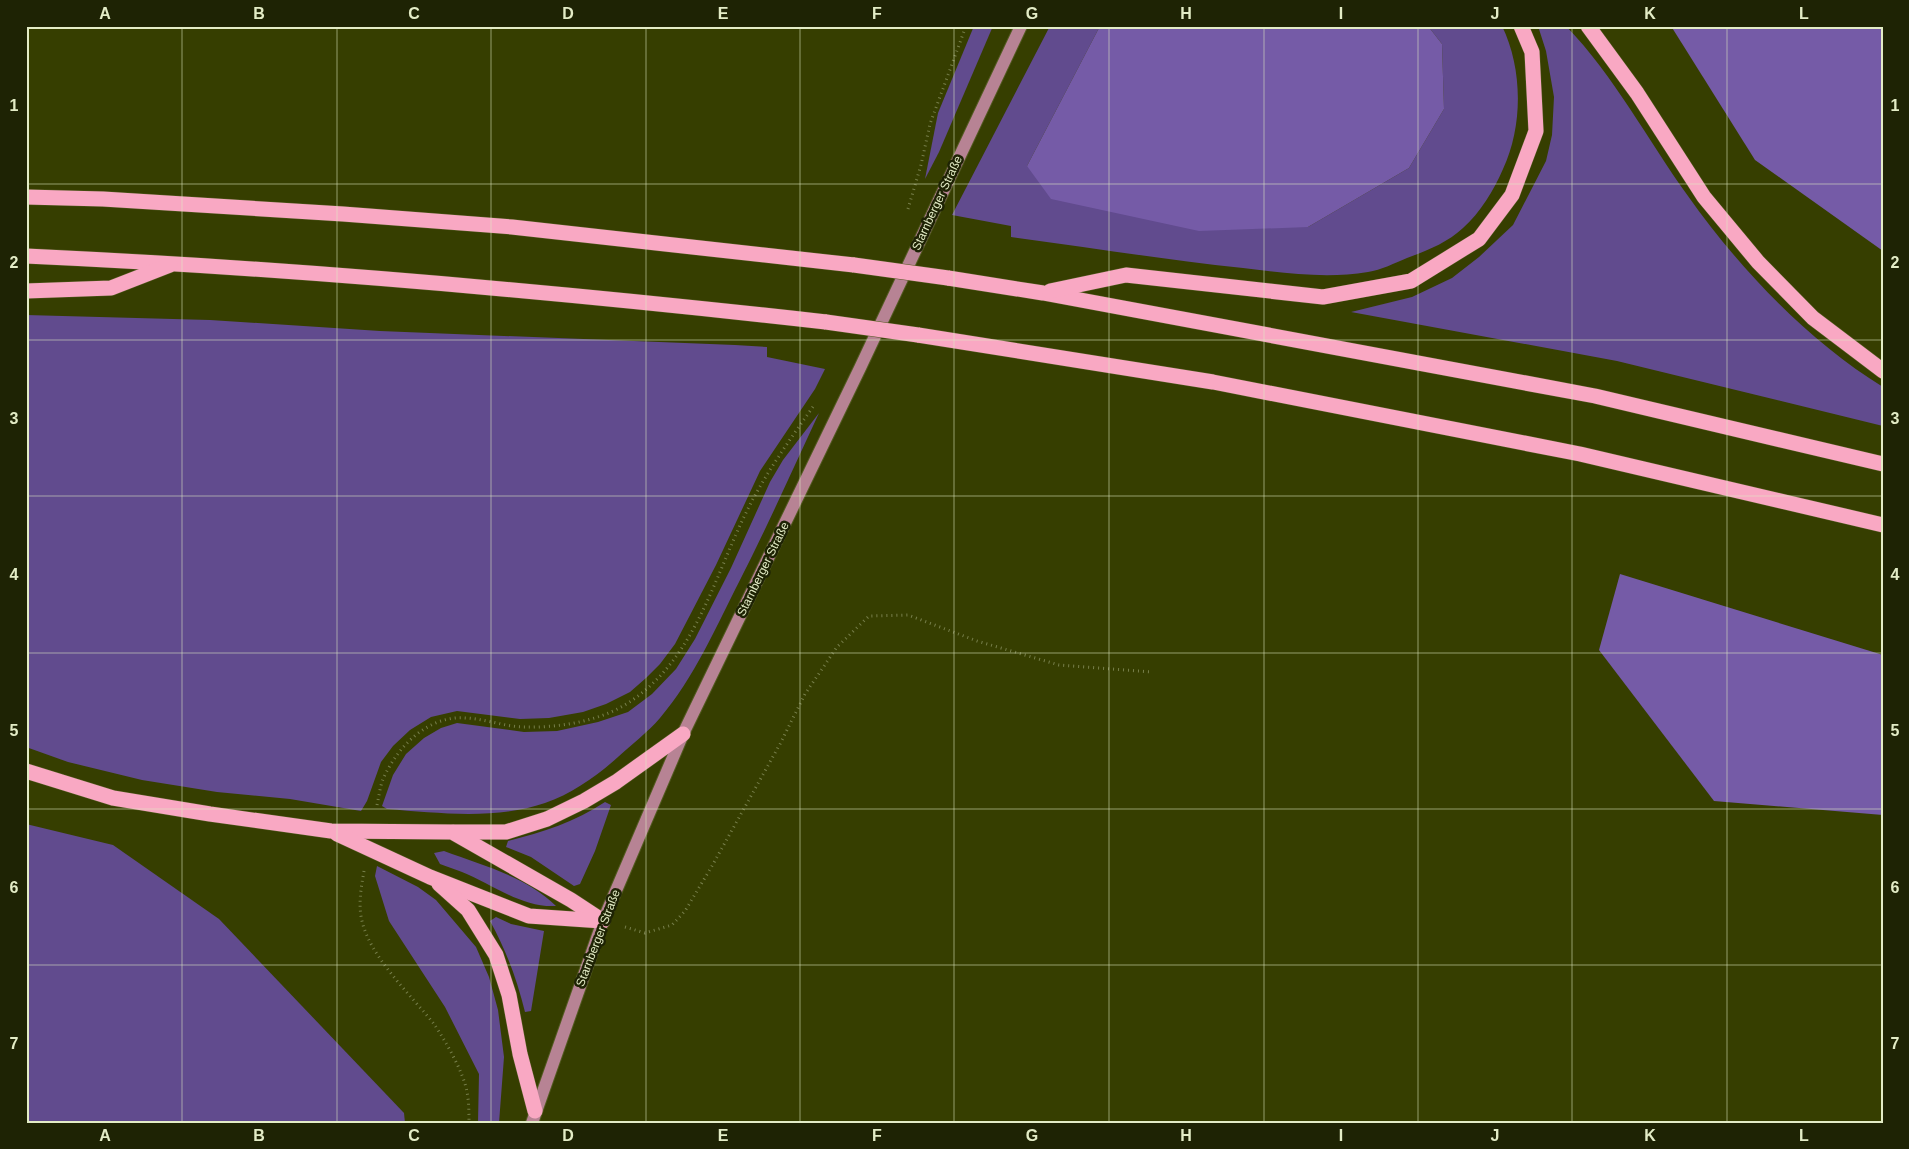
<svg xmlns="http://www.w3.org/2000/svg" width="1909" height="1149" viewBox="0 0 1909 1149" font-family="Helvetica,sans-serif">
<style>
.green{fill:#614b8e}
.forest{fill:#755ba7}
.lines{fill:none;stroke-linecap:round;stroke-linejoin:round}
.secondary-casing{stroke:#525a20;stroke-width:14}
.motorway-casing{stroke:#525a20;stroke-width:16}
.path{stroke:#777f4a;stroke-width:3;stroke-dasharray:1 4;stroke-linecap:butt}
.secondary{stroke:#b78394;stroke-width:12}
.motorway{stroke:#f9a8c3;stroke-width:15}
.motorway-bridge-casing{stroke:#525a20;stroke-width:16;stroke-linecap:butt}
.motorway-bridge{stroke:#f9a8c3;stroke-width:15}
.grid{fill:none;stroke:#e3ecc6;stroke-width:1;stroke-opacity:0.55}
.labels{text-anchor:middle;stroke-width:5;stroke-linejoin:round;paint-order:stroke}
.street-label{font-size:12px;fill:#e3ecc6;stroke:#1e2304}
.neatline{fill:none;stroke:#e3ecc6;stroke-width:2}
.grid-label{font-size:16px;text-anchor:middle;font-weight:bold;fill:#e3ecc6}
</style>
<rect width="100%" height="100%" fill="#363e00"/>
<g class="green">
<path d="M974,26H993L939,152L925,179L938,113Z"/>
<path d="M1050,26H1100L1027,166L1308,227L1409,168L1444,109L1442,44L1428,26H1502C1523,69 1523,126 1503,169C1494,190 1480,213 1463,228C1447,243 1426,251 1407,258C1395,263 1381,270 1368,272C1326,279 1284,273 1243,268C1165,260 1088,247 1011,237V226L952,215Z"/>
<path d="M1538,26H1566C1615,77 1647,139 1688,196C1739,268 1807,340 1883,387V426L1617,361L1351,312L1412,297L1452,278L1479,257L1513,225L1546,161L1552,135L1554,97L1546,51Z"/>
<path d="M26,315L210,320L380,331L735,345L767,347V357L825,369L815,389L760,471L716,565L675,644L660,664L646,678L630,692L606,704L583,712L549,718L520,719L457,711L431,717L410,730L393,746L381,762L367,801L361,811L290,799L217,792L142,780L68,762L26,747Z"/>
<path d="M819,413C793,469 768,525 740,580C716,627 694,678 660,718C648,732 632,744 618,757C598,775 572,794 545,803C495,820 439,813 387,809L382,806L393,775L406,754L424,738L441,728L457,723L524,732L557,731L598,722L628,712L652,694L676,669L695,639L731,568L770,482L783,460Z"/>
<path d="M605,802L611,805L595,851L580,884L574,886L531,857L506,847L508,841C543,832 575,822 605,802Z"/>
<path d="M26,824L113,845L219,919L404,1113L405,1123H26Z"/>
<path d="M444,851C482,865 527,877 556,906C522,908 492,884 462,872C455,869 447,867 440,864L434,853Z"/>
<path d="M377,866L418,887L436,900L476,947L489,977L498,1010L504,1057L499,1123H478L479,1074L445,1007L389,921L375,876Z"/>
<path d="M496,917L511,924L544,931L531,1011L525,1012C517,979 506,950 490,921Z"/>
</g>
<g class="forest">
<path d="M1100,26H1428L1442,44L1444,109L1409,168L1308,227L1199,231L1051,199L1027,166Z"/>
<path d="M1671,26H1883V251L1755,160Z"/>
<path d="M1620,574L1883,655V815L1714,801L1599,650Z"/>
</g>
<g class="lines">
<g class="secondary-casing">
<path id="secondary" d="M532,1123L603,921L683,734L860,368L1021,26"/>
</g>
<g class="motorway-casing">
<g id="motorway">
<path d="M1588,26L1637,93L1704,197L1758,262L1813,318L1883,371"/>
<path d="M26,197L103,199L343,214L512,227L854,265"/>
<path d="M26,256C294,268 560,292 826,322"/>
<path d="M948,278L1043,293L1595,396L1883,464"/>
<path d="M26,291L111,288L170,265"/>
<path d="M1050,291L1126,275L1323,297L1411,281L1479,239L1512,195L1536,131L1532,52L1521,26"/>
<path d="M918,335L1213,382L1580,454L1883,525"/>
<path d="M26,771L113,798L210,814L331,831L452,832L571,900L603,921"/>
<path d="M454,832H506L547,819L584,801L616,782L683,734"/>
<path d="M337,834L430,877L529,916L602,921"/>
<path d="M439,884L468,910L496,955L509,995L520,1054L535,1111"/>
</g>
</g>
<g class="path">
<path d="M908,209L921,165L930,124L966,26"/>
<path d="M377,805C379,796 380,787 383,779C398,746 428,715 466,718C485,719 503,726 522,727C557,728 598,722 628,703C699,657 715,570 753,499C771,466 793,435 815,404"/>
<path d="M364,871C361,888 358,905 362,921C370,957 411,995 434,1024C445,1040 464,1073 467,1092C469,1102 469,1113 469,1123"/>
<path d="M625,927L645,933L672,925L685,911L712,866L780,744L805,694L837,647L869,616L908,615L977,641L1059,665L1152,672"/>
</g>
<use href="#secondary" class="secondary"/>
<use href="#motorway" class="motorway"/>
<g class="motorway-bridge-casing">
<g id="motorway-bridge">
<path d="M854,265L948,278"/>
<path d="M826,322L918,335"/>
</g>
</g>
<use href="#motorway-bridge" class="motorway-bridge"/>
</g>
<path class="grid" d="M182,26V1123M337,26V1123M491,26V1123M646,26V1123M800,26V1123M954,26V1123M1109,26V1123M1264,26V1123M1418,26V1123M1572,26V1123M1727,26V1123M26,184H1883M26,340H1883M26,496H1883M26,653H1883M26,809H1883M26,965H1883"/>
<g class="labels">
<g class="street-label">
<text transform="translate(937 203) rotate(-65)" y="4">Starnberger Straße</text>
<text transform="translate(763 569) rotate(-64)" y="4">Starnberger Straße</text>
<text transform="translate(598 938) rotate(-69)" y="4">Starnberger Straße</text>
</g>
</g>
<rect width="1909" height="1149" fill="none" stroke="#1e2304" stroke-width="55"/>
<rect x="28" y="28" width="1854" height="1094" class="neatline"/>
<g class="grid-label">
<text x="105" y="19">A</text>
<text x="259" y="19">B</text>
<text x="414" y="19">C</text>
<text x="568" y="19">D</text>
<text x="723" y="19">E</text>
<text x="877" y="19">F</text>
<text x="1032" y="19">G</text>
<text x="1186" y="19">H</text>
<text x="1341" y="19">I</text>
<text x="1495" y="19">J</text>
<text x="1650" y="19">K</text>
<text x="1804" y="19">L</text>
<text x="14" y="111">1</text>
<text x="1895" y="111">1</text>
<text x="14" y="268">2</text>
<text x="1895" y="268">2</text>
<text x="14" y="424">3</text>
<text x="1895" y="424">3</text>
<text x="14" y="580">4</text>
<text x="1895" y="580">4</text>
<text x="14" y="736">5</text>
<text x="1895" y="736">5</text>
<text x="14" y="893">6</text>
<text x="1895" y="893">6</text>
<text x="14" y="1049">7</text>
<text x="1895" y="1049">7</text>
<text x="105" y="1141">A</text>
<text x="259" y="1141">B</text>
<text x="414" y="1141">C</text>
<text x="568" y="1141">D</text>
<text x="723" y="1141">E</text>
<text x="877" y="1141">F</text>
<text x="1032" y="1141">G</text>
<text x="1186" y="1141">H</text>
<text x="1341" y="1141">I</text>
<text x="1495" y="1141">J</text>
<text x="1650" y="1141">K</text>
<text x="1804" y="1141">L</text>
</g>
</svg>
